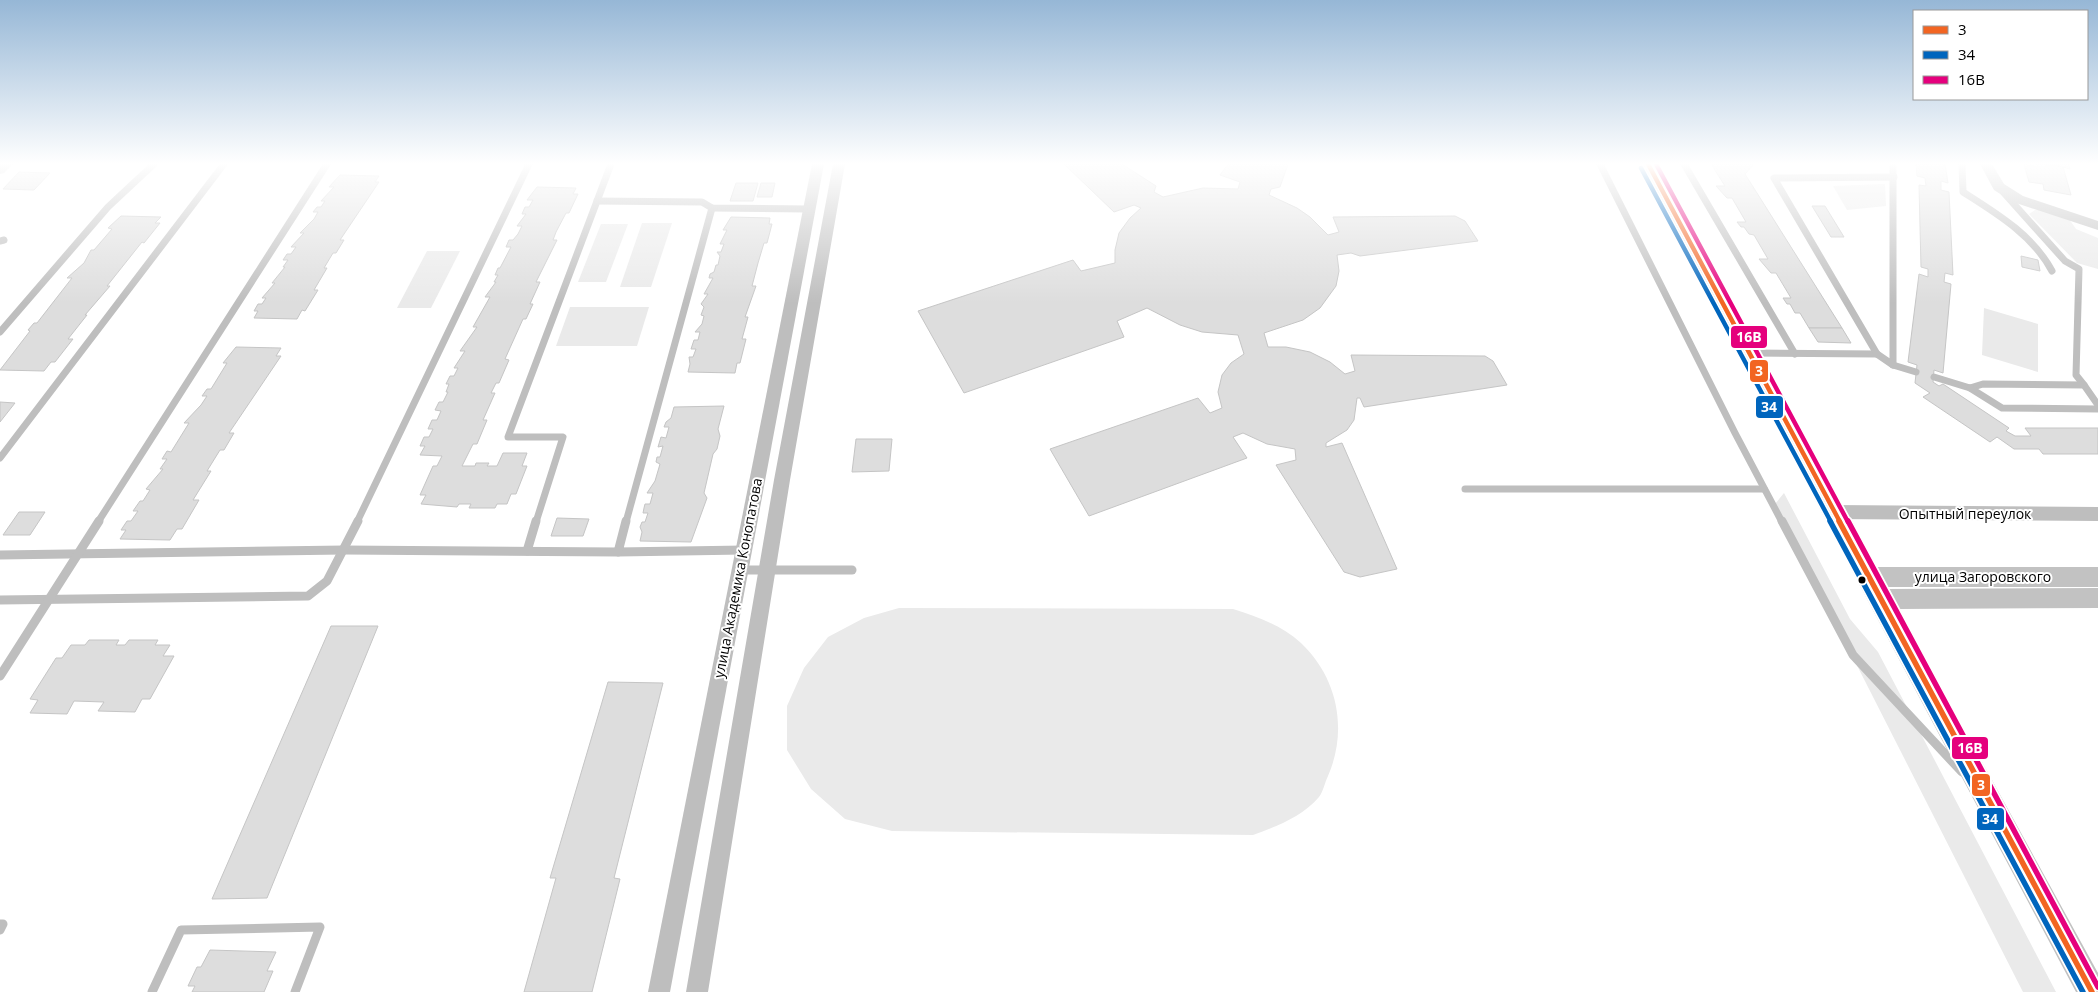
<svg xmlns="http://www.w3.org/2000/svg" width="2098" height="992" viewBox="0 0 2098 992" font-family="'Open Sans',sans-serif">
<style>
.green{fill:#eaeaea}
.building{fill:#ddd;stroke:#c5c5c5}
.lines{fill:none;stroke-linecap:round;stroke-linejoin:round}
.lane-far1{stroke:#bebebe;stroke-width:7}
.lane{stroke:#bebebe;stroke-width:9}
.street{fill:#bebebe;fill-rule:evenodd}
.secondary{fill:#c2c2c2;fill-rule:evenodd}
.bus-1-far1-casing{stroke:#fff;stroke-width:8}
.bus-1-casing{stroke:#fff;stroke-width:9}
.bus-2-far1-casing{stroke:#fff;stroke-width:8}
.bus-2-casing{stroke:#fff;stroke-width:9}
.bus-3-far1-casing{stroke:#fff;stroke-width:8}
.bus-3-casing{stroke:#fff;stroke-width:9}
.bus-1-far1{stroke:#f26522;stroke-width:4.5}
.bus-1{stroke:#f26522;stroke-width:5.5}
.bus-2-far1{stroke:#0065bd;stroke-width:4.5}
.bus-2{stroke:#0065bd;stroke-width:5.5}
.bus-3-far1{stroke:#e5007d;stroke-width:4.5}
.bus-3{stroke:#e5007d;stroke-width:5.5}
.bus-dot{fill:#000;stroke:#fff;stroke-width:2}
.labels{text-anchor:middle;stroke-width:4;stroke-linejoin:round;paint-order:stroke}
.street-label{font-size:14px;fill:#000;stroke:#fff}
.line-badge{stroke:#fff;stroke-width:2}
.badge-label{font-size:14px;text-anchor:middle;font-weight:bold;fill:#fff}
</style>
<rect width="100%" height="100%" fill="#fff"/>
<g class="green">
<path d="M1885,184L1886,206L1847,210L1833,186Z"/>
<path d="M2035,210H2041L2069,219L2076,229L2098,238V269L2077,263L2029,214Z"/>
<path d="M642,223H672L651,287H620Z"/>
<path d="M601,224H628L606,282H578Z"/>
<path d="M427,251H460L431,308H397Z"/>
<path d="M570,307H649L637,346H556Z"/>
<path d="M1984,308L2038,324V372L1982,355Z"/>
<path d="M1784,493L1850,619L1878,652L2056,992H2023L1775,504Z"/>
<path d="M899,608L1233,609C1258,617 1281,625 1301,643C1338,678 1348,730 1328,776C1325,782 1323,792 1319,797C1302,817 1277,826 1253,835L892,831L845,819L811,789L787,750V706L804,668L828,637L864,618Z"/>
</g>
<g class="building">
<path d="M1064,164H1122L1156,186L1154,192L1163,197L1203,188L1238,189L1240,182L1220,175L1228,164H1288L1280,187L1271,189L1269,195L1297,208L1310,217L1328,235L1339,232L1333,217L1455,216L1465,221L1478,241L1360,256L1351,253L1337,255L1339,271L1336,286L1320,308L1303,320L1264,333L1268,347H1286L1310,352L1330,362L1345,374L1355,371L1351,355L1485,356L1493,361L1507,385L1364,407L1360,398H1357L1354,420L1347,430L1326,443V447L1342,443L1397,569L1360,577L1344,572L1276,465L1296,460L1295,449L1267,444L1243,433L1233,437L1247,458L1089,516L1050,449L1198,398L1210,413L1222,408L1218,392L1222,375L1231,363L1244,354L1238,335L1202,332L1180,325L1147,308L1117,321L1124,337L964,393L918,311L1073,260L1081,271L1115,263V250L1119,233L1130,218L1141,208L1134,205L1114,212Z"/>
<path d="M1711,164H1754L1745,174L1842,328H1809L1800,313H1795L1790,304H1787L1783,298H1791L1776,273H1771L1759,259H1768L1754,235L1749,234L1744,227H1741L1737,222H1746L1732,198H1727L1716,186H1725Z"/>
<path d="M1916,164H1945L1948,183L1941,181V190L1949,192L1953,275L1945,273L1944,282L1951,284L1943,373L1934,370L1933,382L1939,386L1943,384L2009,428L2006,431L2015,436H2031L2025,428H2098V454H2043L2039,449H2014L1997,437L1990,442L1923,397L1930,393L1915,383L1917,365L1908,362L1919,274L1928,277V269L1921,267L1919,185L1926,186L1925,178L1917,176Z"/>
<path d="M2024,164L2038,167L2037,164H2042L2063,167L2071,195L2044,190L2043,184L2029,182Z"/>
<path d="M2044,164H2068L2070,169L2063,167Z"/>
<path d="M19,172L50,173L34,190L3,189Z"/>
<path d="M340,175L379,176L375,182H379L340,240H344L336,253H333L324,268H327L314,290H318L305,311L302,310L297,319L254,318L258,311H254L258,304H262L266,298H262L275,283H272L285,267H283L288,260H283L287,254H291L296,247H291L304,233H300L314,219L318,212H313L317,207H321L325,201H321L334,187H329Z"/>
<path d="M736,183H758L753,201H730Z"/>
<path d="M761,183H775L772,197H757Z"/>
<path d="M537,187L576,188L573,194H578L569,213H566L556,232L553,240H557L536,282H540L530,304H533L526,319H523L505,359L509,360L499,383H496L491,393H495L483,420H487L477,444H473L462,466H475L476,463H489L487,466H497L503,453H527L522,466H527L516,494H511L507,504H497L495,508H469L471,504H459L457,507L421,504L426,495H420L433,466H437L442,456L420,455L425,446H420L424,437H429L433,429H428L432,420H437L441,411L435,410L439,402H443L448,392H446L449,384H446L450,376H454L458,368H454L465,351H460L477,327H473L490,297H485L496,282H494L498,275H495L498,268H500L511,247H506L509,240H513L518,234L522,226H517L526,214H522L525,207H529L533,200H527Z"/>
<path d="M1812,206H1825L1844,237H1831Z"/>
<path d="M121,216L161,217L155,223H160L144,243L142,242L107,286H110L85,315H87L68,339H73L55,362H51L44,371L0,370L30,331L28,330L34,323H37L72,278H67L84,263L91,250H94L112,229L108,228Z"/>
<path d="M731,217L770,218L769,224H772L767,243H764L758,263L752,286H756L745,317H748L742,339H746L740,363H737L735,373L688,372L690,364L689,357H693L696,349H691L694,340H698L700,332H695L702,324L704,316L701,315L704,307L701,304L708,294H704L713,278H709L710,274L714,272L716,265H718L720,256L717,252H721L724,244H720L727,230H723Z"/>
<path d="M2021,256L2038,260L2040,271L2022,267Z"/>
<path d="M1809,328H1842L1851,343L1818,342Z"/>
<path d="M236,347L281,348L276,356H281L229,433H234L224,450H220L207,471H211L193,500H199L182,529H177L170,540L120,539L126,530H121L127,521H131L138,511H133L140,501H143L150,490L146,489L163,469H160L167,459H162L167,451L171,452L189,423H184L201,405L207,396H202L207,389H211L227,363H223Z"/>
<path d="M0,402L15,403L0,422Z"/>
<path d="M724,406L718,429L720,436L717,449L713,454L704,493L707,498L691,542L640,541L642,532L640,527L642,522H645L648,513H643L644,508L645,504H650L653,493H647L655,481L660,464L656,462L657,457H660L663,446L658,447L661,437L666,438L669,427H664L666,422L671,418L674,407Z"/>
<path d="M856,439H892L889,471L852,472Z"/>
<path d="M19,512H45L30,535H3Z"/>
<path d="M557,518L589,519L583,536H551Z"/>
<path d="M331,626H378L267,898L212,899Z"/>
<path d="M89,640H119L116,645H125L129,640H158L155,645H170L163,656H174L150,699H142L135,712L98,711L104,702L74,701L67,714L30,713L38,700L30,699L56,658H62L71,645H85Z"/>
<path d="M608,682L663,683L614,878L620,879L592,992H524L556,878H550Z"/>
<path d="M210,950L276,952L267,971H273L264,992H192L195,986H188L197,967H201Z"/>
</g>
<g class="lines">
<g class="lane-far1">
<path d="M1600,164L1735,433L1782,522"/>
<path d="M1684,164L1795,354"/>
<path d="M1962,164L1963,192C1996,213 2033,235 2052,271"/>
<path d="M2004,193L2065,261L2079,269L2076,375L2084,385"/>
<path d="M597,201L702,202L712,208L809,209"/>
<path d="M0,241L4,240"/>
<path d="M0,332L108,207L154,164"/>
<path d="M1752,353L1877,354L1893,365V164"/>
<path d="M1877,354L1774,178L1894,177"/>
<path d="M1893,365L1916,372"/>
<path d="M1934,377L1970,388L1983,384L2084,385L2098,405"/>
<path d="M1970,388L2002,408L2098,409"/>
<path d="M0,458L224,164"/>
<path d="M1465,489H1764"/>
<path d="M98,522L327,164"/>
<path d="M357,522L529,164"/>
<path d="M536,522L563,437H508L611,164"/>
<path d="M626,522L712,208"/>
</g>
<g class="lane">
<path d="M626,521L618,552L744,550"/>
<path d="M1782,521L1853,655L1962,772"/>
<path d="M527,551L536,521"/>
<path d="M0,555L344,550L618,552"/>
<path d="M740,570H852"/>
<path d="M0,600L308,596L327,581L358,521"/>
<path d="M0,676L99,521"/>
<path d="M0,924H3L0,930"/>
<path d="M152,992L181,930L320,927L295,992"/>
</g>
<g class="street">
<path d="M0,164H13L4,173L0,174Z"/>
<path d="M812,164H824L670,992H648Z"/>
<path d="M833,164H845L790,480L708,992H686L774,480Z"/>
<path d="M1980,164H1992L2004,184L2023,196L2098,221V230L2013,202L1994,190Z"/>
<path d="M1832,505L2098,507V521L1832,519L1826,517L1824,512L1826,507Z"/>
</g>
<path class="secondary" d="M1640,164H1657L1875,567H2098V587H1886L1887,589L2098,588V608L1898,609L2098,973V992H2076L1859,584Z"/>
<g class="bus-1-far1-casing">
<path id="bus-1-far1" d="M1648,164L1840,522"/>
</g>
<g class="bus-1-casing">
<path id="bus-1" d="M1839,521L2092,992"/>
</g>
<g class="bus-2-far1-casing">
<path id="bus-2-far1" d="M1641,168L1831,522"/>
</g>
<g class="bus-2-casing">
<path id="bus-2" d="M1830,521L2083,992"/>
</g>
<g class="bus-3-far1-casing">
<path id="bus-3-far1" d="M1656,164L1848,522"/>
</g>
<g class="bus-3-casing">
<path id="bus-3" d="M1848,521L2098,987"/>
</g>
<use href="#bus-1-far1" class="bus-1-far1"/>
<use href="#bus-1" class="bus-1"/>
<use href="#bus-2-far1" class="bus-2-far1"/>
<use href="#bus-2" class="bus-2"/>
<use href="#bus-3-far1" class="bus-3-far1"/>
<use href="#bus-3" class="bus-3"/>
</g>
<linearGradient id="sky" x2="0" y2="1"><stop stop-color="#96b7d6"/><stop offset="0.54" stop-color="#fff"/><stop offset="1" stop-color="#fff" stop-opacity="0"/></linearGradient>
<rect width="2098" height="303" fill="url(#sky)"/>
<circle class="bus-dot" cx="1862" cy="580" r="4.5"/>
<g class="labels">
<g class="street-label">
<text x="1965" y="519">Опытный переулок</text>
<text x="1983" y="582">улица Загоровского</text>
<text transform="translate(738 578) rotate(-79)" y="5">улица Академика Конопатова</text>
</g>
</g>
<g class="line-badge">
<rect x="1730" y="325" width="38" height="24" rx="5" fill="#e5007d"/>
<rect x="1749" y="359" width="20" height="24" rx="5" fill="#f26522"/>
<rect x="1755" y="395" width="29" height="24" rx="5" fill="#0065bd"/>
<rect x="1951" y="736" width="38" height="24" rx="5" fill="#e5007d"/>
<rect x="1971" y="773" width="20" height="24" rx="5" fill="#f26522"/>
<rect x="1976" y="807" width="29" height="24" rx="5" fill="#0065bd"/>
</g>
<g class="badge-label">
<text x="1749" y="342">16В</text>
<text x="1759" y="376">3</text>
<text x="1769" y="412">34</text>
<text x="1970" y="753">16В</text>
<text x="1981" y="790">3</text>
<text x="1990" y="824">34</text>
</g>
<rect x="1913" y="10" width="175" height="90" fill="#ffffff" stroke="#999999"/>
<rect x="1923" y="26" width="25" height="8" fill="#f26522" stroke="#999999"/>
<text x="1958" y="35" font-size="15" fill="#000000">3</text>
<rect x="1923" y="51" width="25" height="8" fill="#0065bd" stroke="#999999"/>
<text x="1958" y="60" font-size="15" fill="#000000">34</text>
<rect x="1923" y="76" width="25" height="8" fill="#e5007d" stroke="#999999"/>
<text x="1958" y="85" font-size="15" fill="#000000">16В</text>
</svg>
